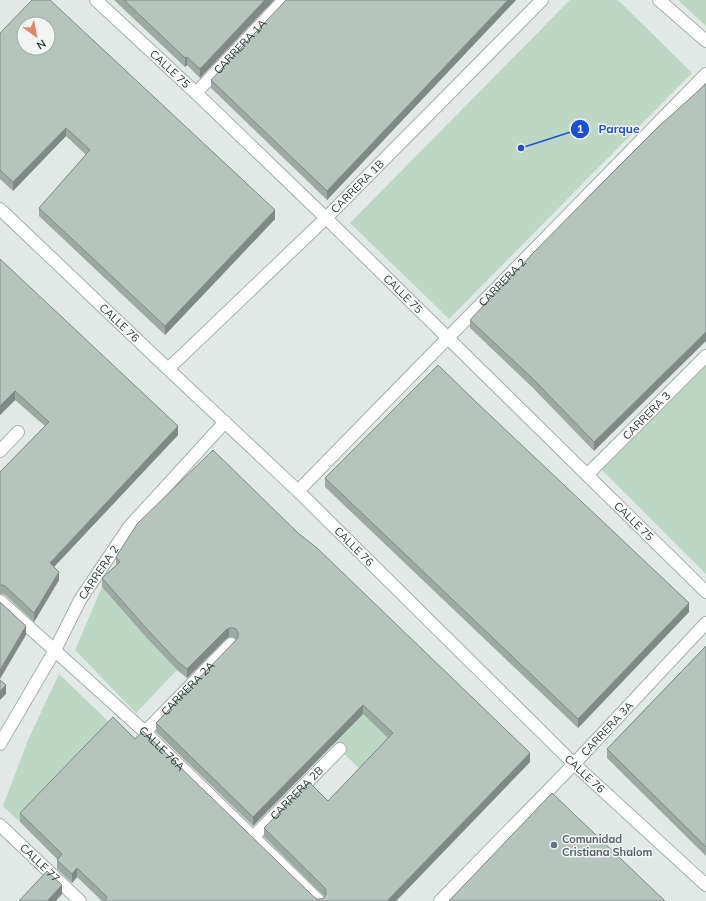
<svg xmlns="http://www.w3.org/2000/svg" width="706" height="901" viewBox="0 0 706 901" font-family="Mulish,sans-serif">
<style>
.green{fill:#bcd8c4}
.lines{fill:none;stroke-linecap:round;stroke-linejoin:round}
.minor-casing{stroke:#a4b0ac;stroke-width:14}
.tertiary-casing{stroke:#a4b0ac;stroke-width:14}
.minor{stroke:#fff;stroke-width:12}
.tertiary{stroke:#fff;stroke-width:12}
.wall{fill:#9da9a3}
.shaded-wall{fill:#7f8985}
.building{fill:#b6c4be;stroke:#7f8985;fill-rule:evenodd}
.worship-dot{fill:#6b7280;stroke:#f1f6f4;stroke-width:1.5}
.labels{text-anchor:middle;stroke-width:3;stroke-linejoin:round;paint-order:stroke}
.street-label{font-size:11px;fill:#233832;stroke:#f1f6f4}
.worship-label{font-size:11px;font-weight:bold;fill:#5b616d;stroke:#f1f6f4;text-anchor:start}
.leader{fill:none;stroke:#1d4ed8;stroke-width:1.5}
.callout-dot{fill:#1d4ed8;stroke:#f1f6f4;stroke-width:1.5}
.mark-label{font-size:12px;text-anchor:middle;font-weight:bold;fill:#fff}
.callout-label{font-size:12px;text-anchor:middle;font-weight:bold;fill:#1d4ed8;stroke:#f1f6f4;stroke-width:3;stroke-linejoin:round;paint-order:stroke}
</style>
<rect width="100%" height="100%" fill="#e1e9e6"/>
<g class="green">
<path d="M570,0H618L692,73L449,319L350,223Z"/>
<path d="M678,0H706V26Z"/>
<path d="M706,363V574L600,468Z"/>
<path d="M102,587L145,636L177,670L136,713L75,650Z"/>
<path d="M59,674L113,726L20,822L3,806L28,740Z"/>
<path d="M363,714L393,742L363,772L334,744Z"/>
</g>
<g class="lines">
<g class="minor-casing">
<g id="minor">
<path id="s1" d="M96,0L196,93L326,218L706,592"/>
<path d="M659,0L706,41"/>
<path id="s2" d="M196,93L284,0"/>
<path id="s3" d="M0,209L168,369L298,491L574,764L706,885"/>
<path id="s4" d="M168,369L326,218L542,0"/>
<path d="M0,451L18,432"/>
<path id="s5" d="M587,475L706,356"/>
<path id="s6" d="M298,491L706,74"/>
<path id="s7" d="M0,601L145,732L319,901"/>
<path id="s8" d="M145,732L231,644"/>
<path id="s9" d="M0,744L55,650L80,600L129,527L225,422"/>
<path id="s10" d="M253,837L340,749"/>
<path id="s11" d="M440,901L574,764L706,623"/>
</g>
</g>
<g class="tertiary-casing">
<g id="tertiary">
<path id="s12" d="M0,825L80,901"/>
</g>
</g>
<use href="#minor" class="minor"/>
<use href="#tertiary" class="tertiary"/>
</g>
<g class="wall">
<path d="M114,0H274L200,78L187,65L185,67Z"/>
<path d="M516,0L327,200L211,88V80Z"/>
<path d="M0,33L275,219L165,335L39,216V208L86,155L66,136L13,191L0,179Z"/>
<path d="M610,175L594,451L532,387L470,328V320Z"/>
<path d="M0,259L178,435L54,567L59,580L34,622L5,595L2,594H0V472L45,426L15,400L0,415Z"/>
<path d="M325,478L689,612L578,728L325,487Z"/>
<path d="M116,557L530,762L396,901H102L77,877L72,883L57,869V859L20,822V813L135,739L314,897L317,899H321L324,898L325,896H324L264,837V828L328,801L388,738L363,714L253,826L156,732V723L237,640L233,637H229L226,639L187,678L177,670L145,636L102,587V578L116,565Z"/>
<path d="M706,646V856L607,758V749Z"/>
</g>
<g class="shaded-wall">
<path d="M265,0H274L200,78V69Z"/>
<path d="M508,0H516L327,200V191Z"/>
<path d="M187,57V65L185,67V58Z"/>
<path d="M66,128V136L13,191V182Z"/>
<path d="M275,210V219L165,335V326Z"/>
<path d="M706,332V341L594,451V442Z"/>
<path d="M15,391V400L0,415V406Z"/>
<path d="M178,426V435L50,571V563Z"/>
<path d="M59,572V580L34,622V613Z"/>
<path d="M689,603V612L578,728V719Z"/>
<path d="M26,626V635L0,679V670Z"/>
<path d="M229,628V637L226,639L187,678V669L226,630Z"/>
<path d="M6,685V694L0,700V691Z"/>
<path d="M363,705V714L253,826V817Z"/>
<path d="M530,753V762L396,901H387Z"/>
<path d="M77,868V877L72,883V874Z"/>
<path d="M62,885V894L56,901H47Z"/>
</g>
<g class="building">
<path d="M32,0H50L275,210L165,326L39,208L90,150L66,128L13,182L0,170V33ZM24,24H48V48H24Z"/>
<path d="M124,0H265L200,69L187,57L185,58Z"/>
<path d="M286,0H508L327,191L211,80Z"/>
<path d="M706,84V332L594,442L532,378L470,320L520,267L533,253L610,175L658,127Z"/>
<path d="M0,259L178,426L50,563L59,572L34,613L5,586L2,585H0V472L49,422L15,391L0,406Z"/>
<path d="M438,365L475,401L689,603L578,719L325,478Z"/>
<path d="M213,450L298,533L317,548L530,753L387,901H104L107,897L77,868L72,874L57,860L62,854L20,813L113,717L135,739L143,731L314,897L317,899H321L324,898L326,894V890L324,887L264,828L309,782L328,801L393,733L363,705L253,817L156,723L236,640L238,637V633L236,629L233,628H229L226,630L187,669L177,661L145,627L102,578L120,562L116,557L137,524Z"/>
<path d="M0,602L26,626L0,670Z"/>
<path d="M706,646V847L607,749Z"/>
<path d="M0,680L6,685L0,691Z"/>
<path d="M552,793L665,901H449Z"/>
<path d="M47,871L62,885L47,901H19Z"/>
</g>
<circle class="worship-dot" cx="554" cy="845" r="4"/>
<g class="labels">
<g class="street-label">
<text dy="4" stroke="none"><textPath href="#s2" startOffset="64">CARRERA 1A</textPath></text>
<text dy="4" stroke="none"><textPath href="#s1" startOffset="101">CALLE 75</textPath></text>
<text dy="4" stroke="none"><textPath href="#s4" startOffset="263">CARRERA 1B</textPath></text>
<text dy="4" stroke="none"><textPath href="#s6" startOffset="292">CARRERA 2</textPath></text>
<text dy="4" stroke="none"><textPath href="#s1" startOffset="425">CALLE 75</textPath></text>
<text dy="4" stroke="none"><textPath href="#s3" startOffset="165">CALLE 76</textPath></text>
<text dy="4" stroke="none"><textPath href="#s5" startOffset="84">CARRERA 3</textPath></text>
<text dy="4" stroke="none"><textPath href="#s1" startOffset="749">CALLE 75</textPath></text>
<text dy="4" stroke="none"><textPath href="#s3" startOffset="489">CALLE 76</textPath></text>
<text dy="4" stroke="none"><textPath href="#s9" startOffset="198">CARRERA 2</textPath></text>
<text dy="4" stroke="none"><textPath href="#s8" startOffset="61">CARRERA 2A</textPath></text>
<text dy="4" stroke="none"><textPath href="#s11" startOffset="240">CARRERA 3A</textPath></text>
<text dy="4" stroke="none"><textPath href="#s7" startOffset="219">CALLE 76A</textPath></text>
<text dy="4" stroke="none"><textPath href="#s3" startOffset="813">CALLE 76</textPath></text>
<text dy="4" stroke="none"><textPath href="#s10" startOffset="62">CARRERA 2B</textPath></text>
<text dy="4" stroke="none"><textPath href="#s12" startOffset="55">CALLE 77</textPath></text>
</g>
<g class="worship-label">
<text x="562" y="843">Comunidad<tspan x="562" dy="13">Cristiana Shalom</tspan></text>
</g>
</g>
<path class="leader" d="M521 148L580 129"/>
<g class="callout-dot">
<circle cx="521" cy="148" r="4"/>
<circle cx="580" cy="129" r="10"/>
</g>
<g class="mark-label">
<text x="580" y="133">1</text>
</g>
<g class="callout-label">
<text x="619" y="133">Parque</text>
</g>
<g transform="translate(36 36) rotate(148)"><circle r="19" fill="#f1f6f4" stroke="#9faaa6"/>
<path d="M0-3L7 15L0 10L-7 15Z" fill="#e18667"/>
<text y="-6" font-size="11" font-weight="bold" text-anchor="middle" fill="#233832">N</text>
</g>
</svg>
